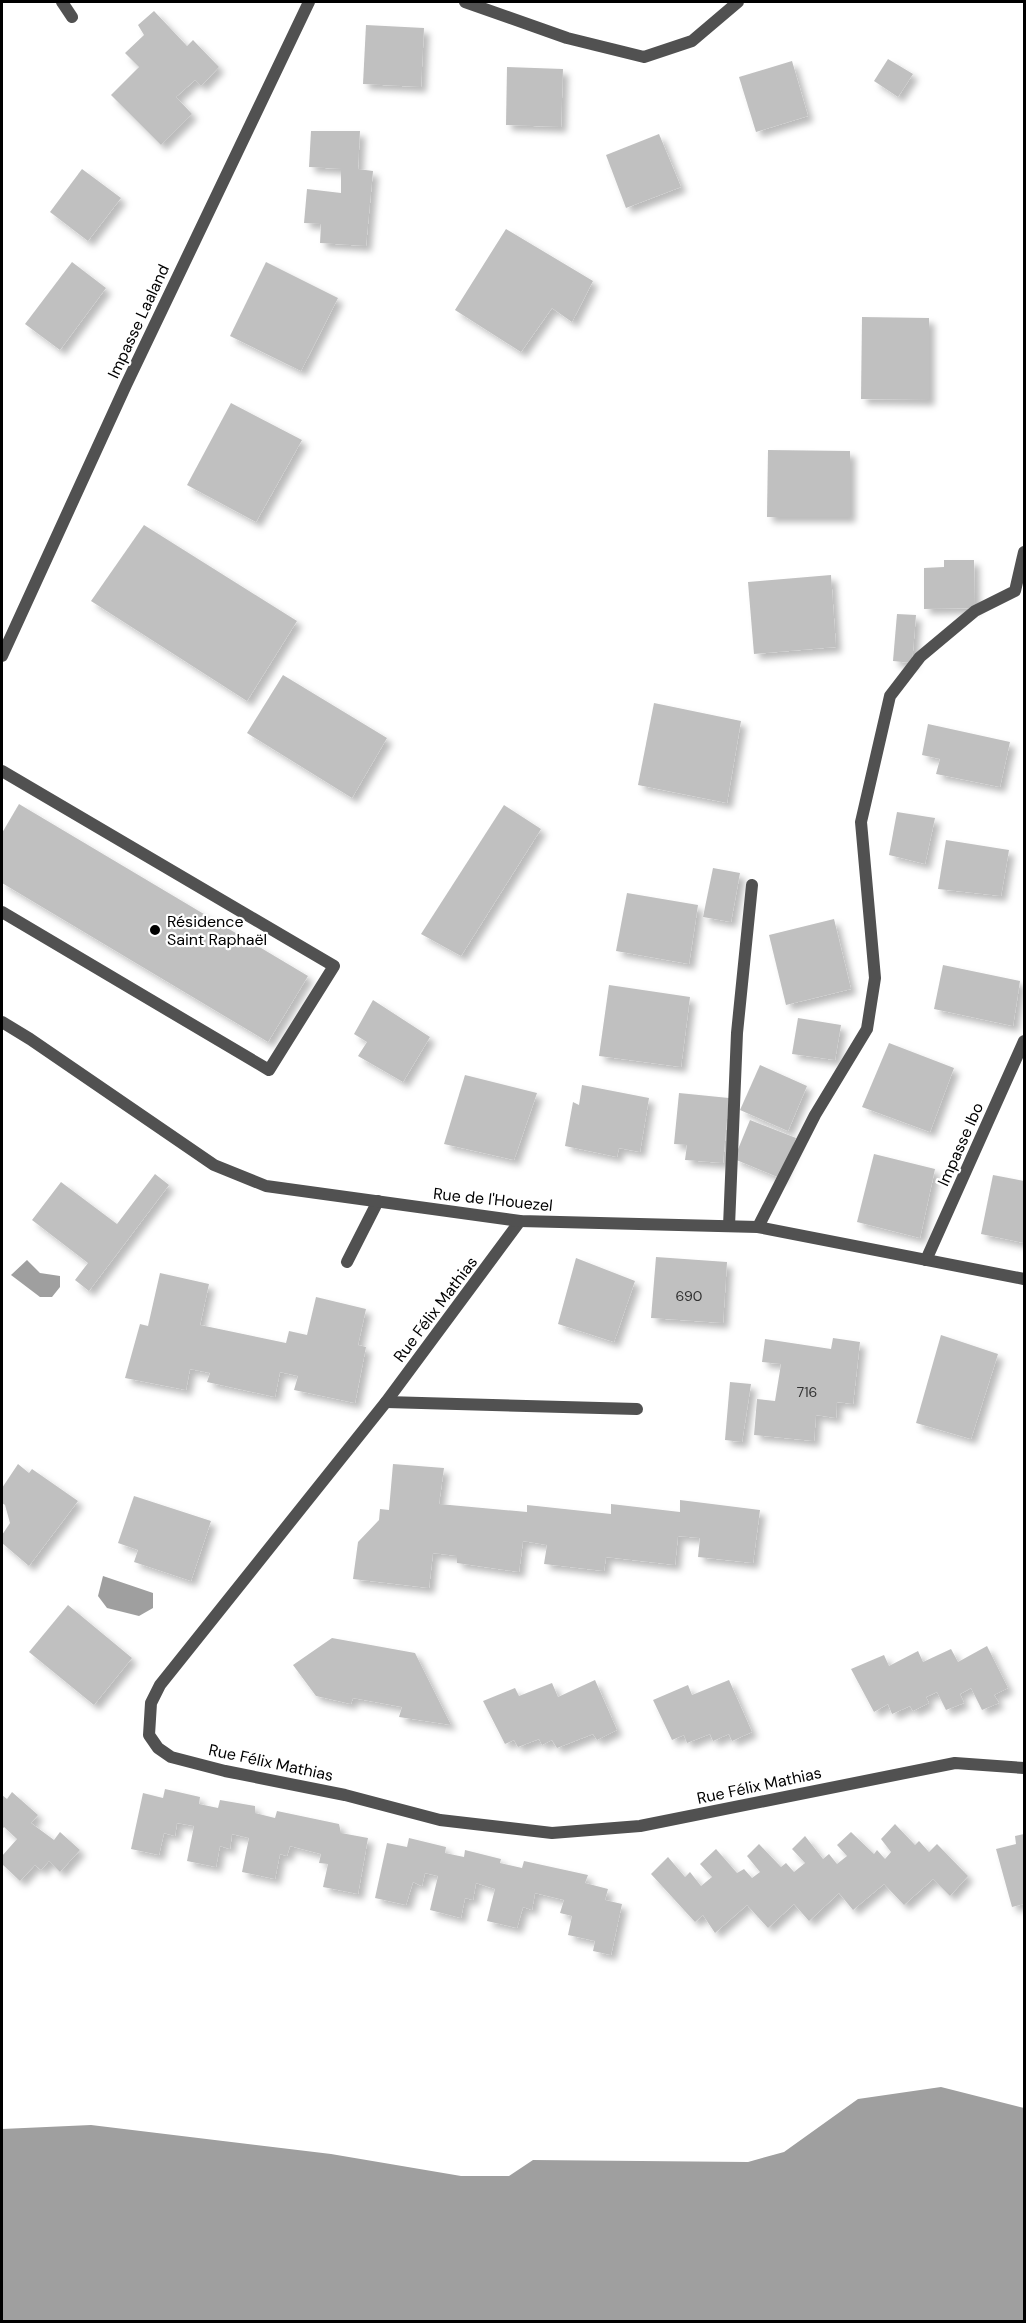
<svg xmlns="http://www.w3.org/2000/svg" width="1026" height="2323" viewBox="0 0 1026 2323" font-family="'DM Sans',sans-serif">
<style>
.water{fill:#9f9f9f}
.building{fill:#c0c0c0;filter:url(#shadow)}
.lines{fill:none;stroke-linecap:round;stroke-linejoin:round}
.service{stroke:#515151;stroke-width:12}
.minor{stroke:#515151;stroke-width:12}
.tertiary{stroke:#515151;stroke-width:12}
.poi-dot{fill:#000;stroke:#fff;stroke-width:2}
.labels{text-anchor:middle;stroke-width:4.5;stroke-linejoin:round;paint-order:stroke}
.number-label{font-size:14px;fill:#303030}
.street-label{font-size:16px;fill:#000;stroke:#fff}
.poi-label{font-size:16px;fill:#000;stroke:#fff;text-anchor:start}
</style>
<defs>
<filter id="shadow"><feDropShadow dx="5.5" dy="5.5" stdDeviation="3" flood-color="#0004"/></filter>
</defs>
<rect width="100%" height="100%" fill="#fff"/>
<g class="water">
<path d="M27,1260L40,1273L60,1276V1287L52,1297H40L11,1275Z"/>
<path d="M103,1576L153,1593V1608L139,1616L107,1608L98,1596Z"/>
<path d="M941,2087L1024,2108V2321H2V2129L91,2125L331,2154L461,2176H509L533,2160L748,2162L784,2152L858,2099Z"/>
</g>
<g class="building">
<path d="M154,11L187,46L193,40L219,67L201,86L195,80L176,97L192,114L161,145L111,95L139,67L125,53L144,35L138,25Z"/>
<path d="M366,25L424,28L421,87L363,84Z"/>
<path d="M888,59L913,74L898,97L874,81Z"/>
<path d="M792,61L808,116L756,132L739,77Z"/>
<path d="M507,67L563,69L561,127L506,125Z"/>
<path d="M311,131H360L358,169L373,171L366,246L320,243L321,224L304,223L307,189L341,193V169L309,167Z"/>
<path d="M659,134L681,187L626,208L606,155Z"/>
<path d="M82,169L121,198L88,241L50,212Z"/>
<path d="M506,229L593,281L572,322L552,308L521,352L455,310Z"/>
<path d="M72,262L106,288L60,350L25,324Z"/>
<path d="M266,262L338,298L301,371L230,336Z"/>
<path d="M862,317L929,318V400L861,399Z"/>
<path d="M231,403L302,440L256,522L187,485Z"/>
<path d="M768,450L850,451V517H767Z"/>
<path d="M144,525L297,621L247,701L91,601Z"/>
<path d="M944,560H974L975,608L924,609V568L944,567Z"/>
<path d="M831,575L836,647L754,654L748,582Z"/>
<path d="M897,614L916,615L912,663L893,661Z"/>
<path d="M283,675L387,738L352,798L247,733Z"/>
<path d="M654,703L741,721L727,803L638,785Z"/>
<path d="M928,724L1010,742L1000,787L936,774L940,759L922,755Z"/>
<path d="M19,804L308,976L268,1042L2,883V833Z"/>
<path d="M504,805L541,829L461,956L421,934Z"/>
<path d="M897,812L935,818L925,864L889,855Z"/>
<path d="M946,840L1009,850L1001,896L938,889Z"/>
<path d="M713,868L740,873L731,922L703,917Z"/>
<path d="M627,893L698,905L689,964L616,951Z"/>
<path d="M834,919L851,989L786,1005L769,935Z"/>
<path d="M943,965L1020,981L1013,1026L934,1009Z"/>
<path d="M609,985L690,997L681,1067L599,1056Z"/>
<path d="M373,1000L430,1037L403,1082L358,1056L367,1042L354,1034Z"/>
<path d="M798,1018L841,1025L835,1060L792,1054Z"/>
<path d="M889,1043L954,1068L930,1132L862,1107Z"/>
<path d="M760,1065L807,1086L788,1131L740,1110Z"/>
<path d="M465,1075L537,1093L514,1160L444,1144Z"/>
<path d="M582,1085L649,1098L640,1152L619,1148L617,1157L565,1146L573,1102L579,1105Z"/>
<path d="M679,1093L729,1098L723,1163L685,1160L687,1145L674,1144Z"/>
<path d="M750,1120L796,1138L780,1178L734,1159Z"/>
<path d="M874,1154L935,1169L920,1238L857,1222Z"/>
<path d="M155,1174L169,1185L89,1291L75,1280L88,1263L32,1220L61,1182L117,1224Z"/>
<path d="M993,1175L1024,1181V1243L981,1234Z"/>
<path d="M656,1257L727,1262L723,1323L651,1318Z"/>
<path d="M576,1258L635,1281L614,1342L558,1324Z"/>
<path d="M160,1273L209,1284L200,1325L286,1343L289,1331L307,1335L316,1297L366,1309L358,1345L366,1347L355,1403L294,1390L298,1376L280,1372L275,1397L207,1382L210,1373L190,1369L186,1390L125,1378L140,1324L148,1326Z"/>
<path d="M941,1335L998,1354L971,1439L916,1423Z"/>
<path d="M833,1338L860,1342L853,1404L837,1402L836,1418L816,1415L814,1441L754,1435L757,1399L775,1401L781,1364L762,1362L765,1339L831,1349Z"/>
<path d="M730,1382L751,1384L742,1442L725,1440Z"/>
<path d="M18,1464L29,1473L32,1469L78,1501L29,1566L2,1543V1535L10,1523L5,1505L2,1503V1488Z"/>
<path d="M393,1464L444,1468L439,1504L527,1512V1505L611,1514V1504L680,1512V1500L760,1510L753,1563L698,1557L700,1538L678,1536L675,1565L606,1557L604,1571L544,1564L547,1545L523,1541L519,1572L457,1563V1556L433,1553L429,1588L353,1579L358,1542L379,1520L380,1509L389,1510Z"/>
<path d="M134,1496L211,1521L191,1581L134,1562L138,1550L118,1543Z"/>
<path d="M68,1605L132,1658L94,1705L29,1652Z"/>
<path d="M332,1638L415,1653L451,1725L399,1717L402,1707L353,1698L351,1704L316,1696L293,1665Z"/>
<path d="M987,1646L1008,1688L994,1695L999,1703L982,1710L971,1688L960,1694L964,1703L946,1710L937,1692L926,1697L929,1703L913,1711L910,1706L892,1714L888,1704L874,1712L851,1669L884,1655L889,1666L918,1651L923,1662L951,1649L958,1662Z"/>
<path d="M595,1680L617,1730L597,1740L593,1734L557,1748L552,1740L542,1745L539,1739L518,1747L514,1740L505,1744L483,1701L515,1688L519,1696L552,1683L558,1697Z"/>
<path d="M729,1680L752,1732L732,1741L729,1734L713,1741L710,1734L687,1743L684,1735L672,1740L653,1700L688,1685L692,1695Z"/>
<path d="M165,1789L200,1797L199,1804L218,1808L220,1800L255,1806V1813L275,1818L277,1811L339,1824L341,1833L368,1838L358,1894L323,1887L328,1864L319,1863L321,1854L290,1846L287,1856L280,1854L275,1879L242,1872L249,1838L232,1834L230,1849L220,1846L216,1867L187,1861L194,1826L177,1823L175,1836L164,1833L159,1855L131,1849L143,1793L163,1798Z"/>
<path d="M12,1792L38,1815L31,1823L54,1840L60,1832L80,1850L60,1872L49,1861L41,1870L35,1865L20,1881L2,1864V1856L17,1839L4,1827L2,1830V1795L7,1799Z"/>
<path d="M895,1824L915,1845L919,1841L929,1852L937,1844L968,1876L950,1896L933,1879L904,1905L884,1884L853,1910L839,1893L809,1921L794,1904L768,1928L747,1905L715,1933L703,1915L695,1922L651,1874L668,1857L685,1877L690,1872L701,1886L712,1877L700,1864L716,1849L737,1873L744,1869L752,1878L760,1872L747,1856L759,1844L781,1867L786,1863L794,1872L805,1863L792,1849L805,1836L823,1859L829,1854L837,1864L847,1856L837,1845L851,1832L874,1854L877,1850L885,1859L891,1852L881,1839Z"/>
<path d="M1024,1834V1904L1012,1907L996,1849L1016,1844L1015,1836Z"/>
<path d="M409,1838L446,1847L445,1853L464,1857L465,1850L501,1859L500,1863L522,1868L524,1861L588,1875L585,1883L608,1889L605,1900L622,1904L611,1955L593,1951L595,1941L568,1935L572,1916L560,1913L564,1900L535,1893L532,1910L523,1907L517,1928L487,1921L495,1889L476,1883L473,1900L465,1898L461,1918L430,1910L438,1876L425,1873L422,1886L413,1882L406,1905L375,1898L387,1843L407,1847Z"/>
</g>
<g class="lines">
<g class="service">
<path d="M62,2L72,17"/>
<path d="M2,771L334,966L269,1070L2,912"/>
<path d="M347,1262L378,1201"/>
<path d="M386,1402L637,1409"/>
</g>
<g class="minor">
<path d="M465,2L567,38L644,57L692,41L738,2"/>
<path d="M2,656L126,385L309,2"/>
<path d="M520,1221L386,1402L160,1685L151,1703L149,1735L158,1748L171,1757L225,1771L345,1795L440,1820L552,1833L640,1826L955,1763L1024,1768"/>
<path d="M729,1226L737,1033L752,885"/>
<path d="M758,1227L815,1115L867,1029L875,978L861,822L890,696L920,657L975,611L1015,591L1024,552"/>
<path d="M926,1260L1024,1041"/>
</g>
<path class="tertiary" d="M2,1022L30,1039L214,1165L266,1186L520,1221L758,1227L1024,1279"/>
</g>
<circle class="poi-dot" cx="155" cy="930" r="6"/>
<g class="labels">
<g class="number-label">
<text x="689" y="1301">690</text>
<text x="807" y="1397">716</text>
</g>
<g class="street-label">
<text transform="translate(138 321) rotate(-65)" y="6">Impasse Laaland</text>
<text transform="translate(960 1144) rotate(-66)" y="6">Impasse Ibo</text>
<text transform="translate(493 1199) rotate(6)" y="6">Rue de l'Houezel</text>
<text transform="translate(435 1309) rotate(-53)" y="6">Rue Félix Mathias</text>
<text transform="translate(271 1762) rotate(12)" y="6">Rue Félix Mathias</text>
<text transform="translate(759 1785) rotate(-12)" y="6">Rue Félix Mathias</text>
</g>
<g class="poi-label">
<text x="167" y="927">Résidence<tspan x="167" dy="18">Saint Raphaël</tspan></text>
</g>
</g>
<rect width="1026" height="2323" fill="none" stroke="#000000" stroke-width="6"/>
</svg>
